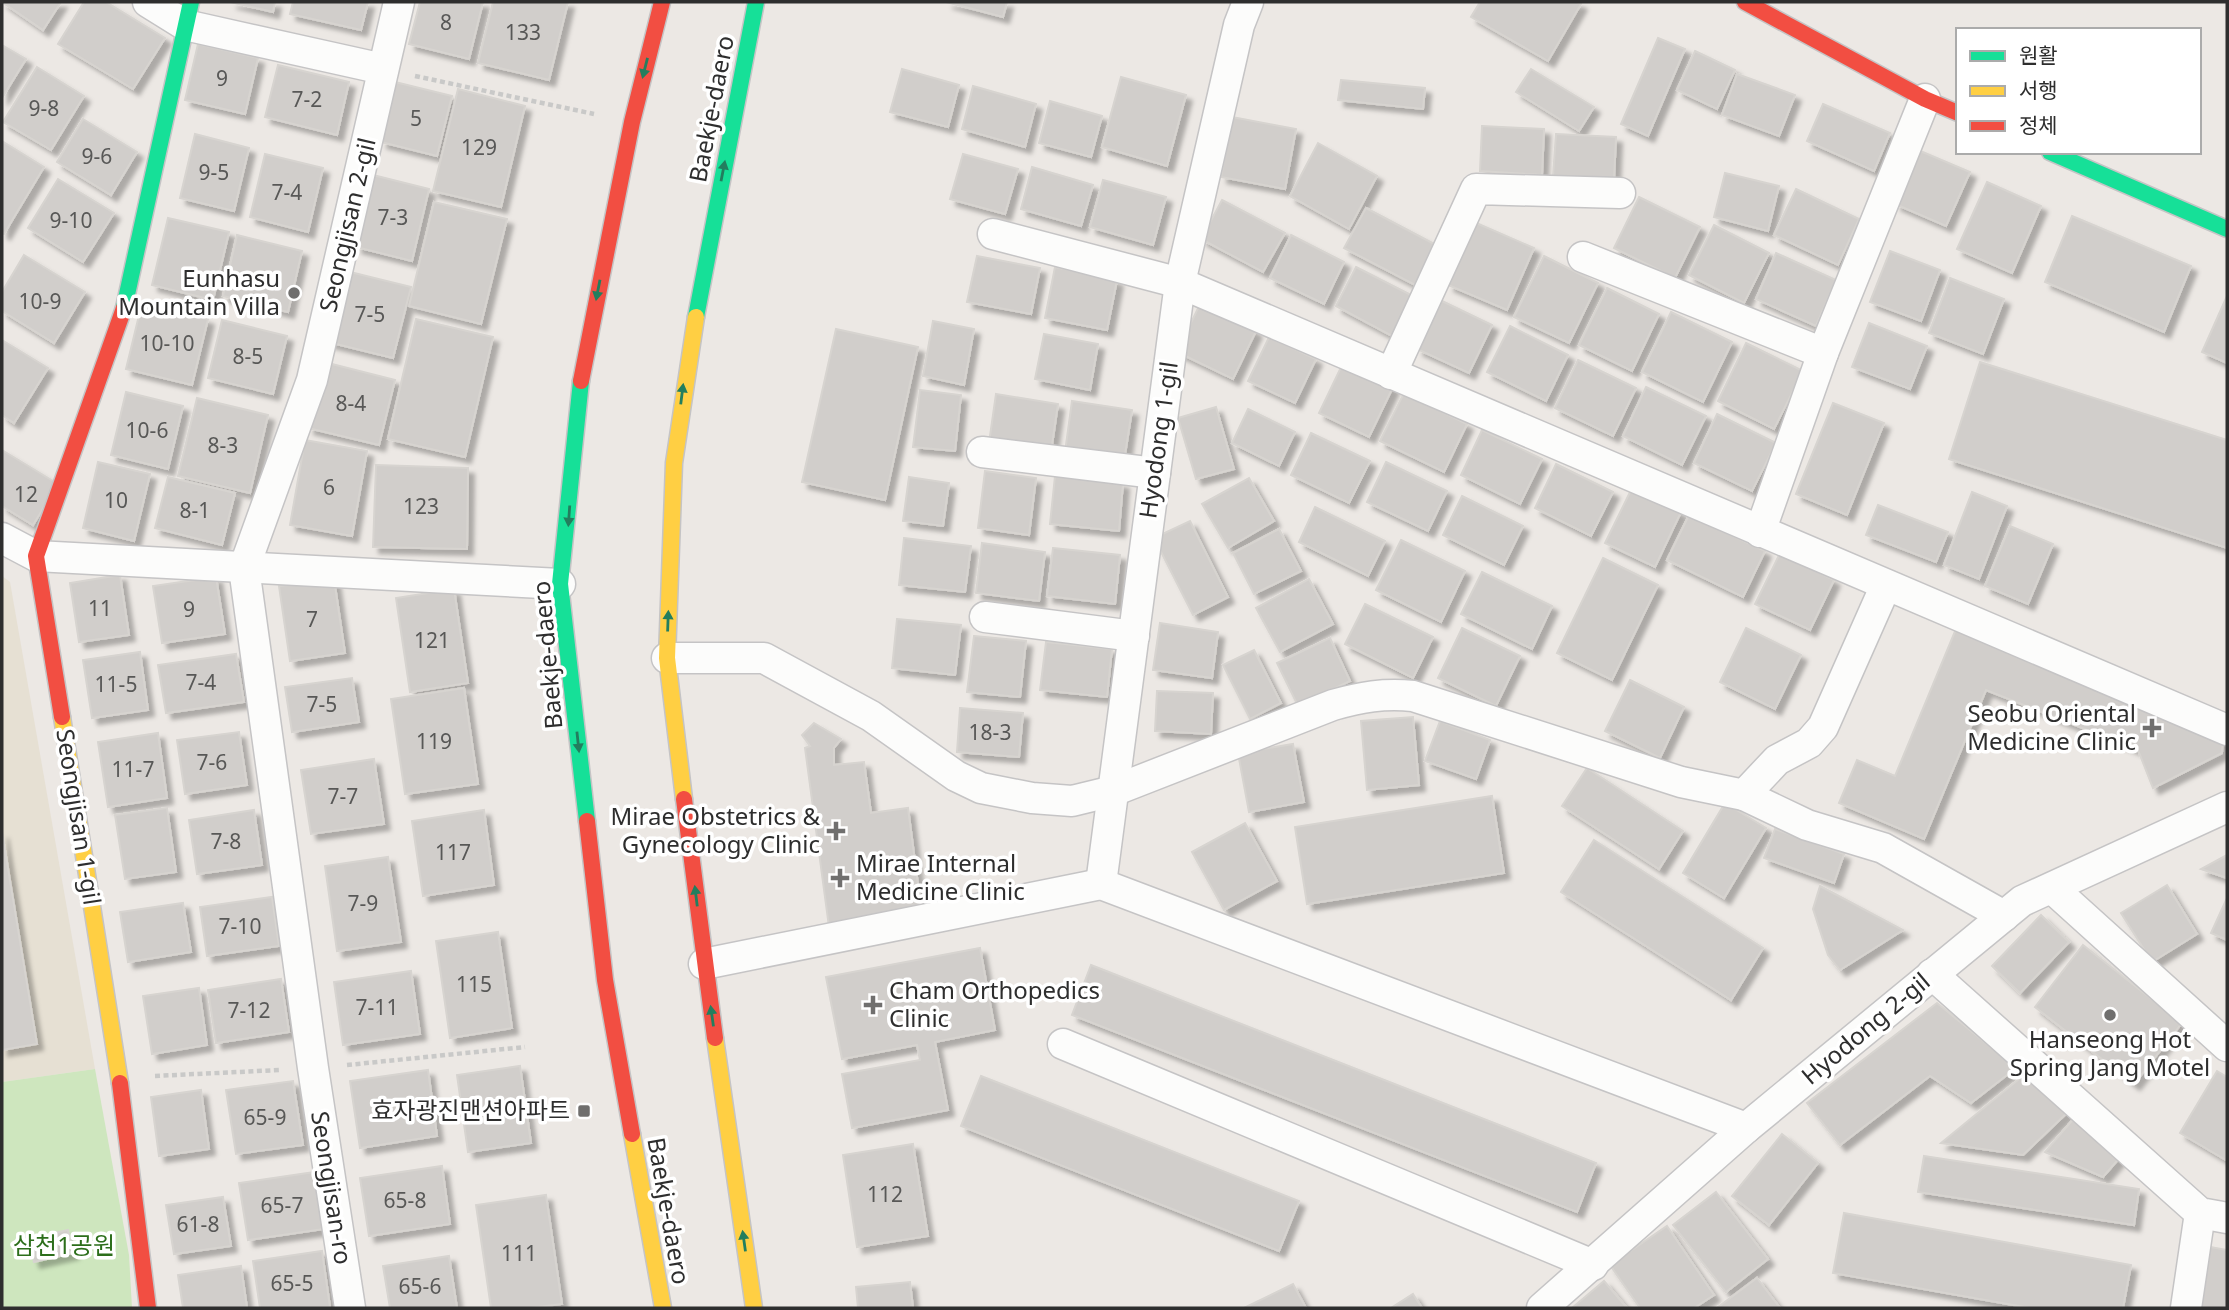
<svg xmlns="http://www.w3.org/2000/svg" width="2229" height="1310" viewBox="0 0 2229 1310" font-family="'Noto Sans','Noto Sans KR',sans-serif">
<style>
.education{fill:#e6e0d3}
.green{fill:#cee6be}
.building{fill:#d1cecb;stroke:#d7d4d0;stroke-width:2;filter:url(#shadow)}
.lines{fill:none;stroke-linecap:round;stroke-linejoin:round}
.street-casing{stroke:#c5c4c5;stroke-width:33}
.fast-casing{stroke:#c5c4c5;stroke-width:19}
.slow-casing{stroke:#c5c4c5;stroke-width:19}
.jam-casing{stroke:#c5c4c5;stroke-width:19}
.path{stroke:#c9c9c8;stroke-width:4.5;stroke-dasharray:5 3.5;stroke-linecap:butt}
.street{stroke:#fcfcfb;stroke-width:30}
.fast{stroke:#16e098;stroke-width:16}
.slow{stroke:#ffcf43;stroke-width:16}
.jam{stroke:#f24e42;stroke-width:16}
.oneway{fill:#237e5e}
.poi-dot{fill:#706f6e;stroke:#fff;stroke-width:2.5}
.labels{text-anchor:middle;stroke-width:7;stroke-linejoin:round;paint-order:stroke}
.number-label{font-size:21px;fill:#585857}
.street-label{font-size:24px;fill:#2e2e2e;stroke:#fff}
.poi-label{font-size:24px;fill:#2e2e2e;stroke:#fff;text-anchor:end}
.park-label{font-size:24px;fill:#2c6e1b;stroke:#fff}
</style>
<defs>
<filter id="shadow"><feDropShadow dx="6" dy="6" stdDeviation="2" flood-color="#0004"/></filter>
</defs>
<rect width="100%" height="100%" fill="#ece8e4"/>
<path class="education" d="M2,576L10,582L95,1069L2,1082Z"/>
<path class="green" d="M95,1069L129,1255L132,1308H2V1082Z"/>
<g class="building">
<path d="M2,2H61L43,30Z"/>
<path d="M84,2H106L165,38L133,89L58,44Z"/>
<path d="M230,2H275L273,12Z"/>
<path d="M293,2H368L361,30L290,14Z"/>
<path d="M420,2H483L469,59L409,44Z"/>
<path d="M493,2H568L549,80L478,63Z"/>
<path d="M946,2H1007L1003,17Z"/>
<path d="M1480,2H1577L1581,4L1548,61L1471,17Z"/>
<path d="M1658,38L1685,49L1648,136L1621,124Z"/>
<path d="M198,44L258,58L245,114L185,100Z"/>
<path d="M2,45L26,59L2,98Z"/>
<path d="M1695,51L1735,70L1717,109L1677,90Z"/>
<path d="M278,65L349,82L337,135L265,117Z"/>
<path d="M37,67L84,96L51,150L3,122Z"/>
<path d="M902,69L959,85L948,127L890,112Z"/>
<path d="M1531,69L1594,107L1579,131L1516,92Z"/>
<path d="M1737,74L1795,95L1779,136L1722,115Z"/>
<path d="M1121,77L1186,95L1167,166L1102,147Z"/>
<path d="M1341,80L1425,88L1423,109L1338,100Z"/>
<path d="M395,82L452,96L437,156L381,142Z"/>
<path d="M973,86L1036,104L1025,147L962,129Z"/>
<path d="M458,89L525,106L501,207L433,191Z"/>
<path d="M1050,101L1102,116L1091,157L1039,143Z"/>
<path d="M1823,104L1890,133L1874,171L1807,141Z"/>
<path d="M1232,117L1296,129L1285,189L1221,177Z"/>
<path d="M83,119L137,152L111,195L57,162Z"/>
<path d="M1482,126L1544,129L1542,175L1480,171Z"/>
<path d="M195,134L249,148L234,211L180,198Z"/>
<path d="M1556,134L1616,137L1614,180L1553,176Z"/>
<path d="M2,141L44,167L4,234L2,232Z"/>
<path d="M1318,143L1377,176L1349,229L1290,196Z"/>
<path d="M1918,150L1970,172L1946,226L1895,204Z"/>
<path d="M265,154L323,168L308,232L250,217Z"/>
<path d="M963,154L1018,169L1005,214L950,199Z"/>
<path d="M1032,167L1093,185L1081,226L1021,209Z"/>
<path d="M1725,173L1779,186L1768,231L1714,217Z"/>
<path d="M373,175L429,189L412,261L356,247Z"/>
<path d="M58,179L114,213L83,262L28,228Z"/>
<path d="M1103,180L1166,197L1153,245L1090,227Z"/>
<path d="M1987,182L2041,206L2012,273L1957,249Z"/>
<path d="M1796,189L1859,219L1838,265L1774,235Z"/>
<path d="M1639,197L1700,227L1675,278L1614,248Z"/>
<path d="M1222,200L1285,233L1263,272L1201,239Z"/>
<path d="M434,202L507,219L481,324L409,306Z"/>
<path d="M1366,208L1440,247L1419,287L1344,248Z"/>
<path d="M2072,216L2191,266L2164,332L2045,282Z"/>
<path d="M168,218L229,232L213,300L152,285Z"/>
<path d="M1474,222L1534,248L1507,310L1448,285Z"/>
<path d="M1714,225L1769,253L1744,303L1689,275Z"/>
<path d="M237,235L302,251L288,312L223,296Z"/>
<path d="M1291,235L1344,262L1324,304L1270,278Z"/>
<path d="M1890,251L1940,270L1921,321L1870,302Z"/>
<path d="M1776,253L1836,280L1816,326L1756,299Z"/>
<path d="M24,255L85,292L54,343L2,311V292Z"/>
<path d="M977,256L1040,268L1031,314L967,302Z"/>
<path d="M1544,256L1598,283L1569,343L1514,317Z"/>
<path d="M1055,267L1117,280L1107,330L1045,318Z"/>
<path d="M1356,267L1413,296L1392,336L1336,306Z"/>
<path d="M346,271L411,287L393,358L328,342Z"/>
<path d="M1950,278L2004,299L1983,354L1929,333Z"/>
<path d="M1607,288L1659,314L1632,371L1579,345Z"/>
<path d="M2227,296V363L2202,352Z"/>
<path d="M1440,300L1492,325L1469,373L1417,349Z"/>
<path d="M142,303L208,319L192,385L126,369Z"/>
<path d="M1200,304L1256,331L1233,379L1177,352Z"/>
<path d="M1671,312L1732,342L1703,402L1642,372Z"/>
<path d="M416,319L493,337L465,457L388,439Z"/>
<path d="M222,320L287,336L273,394L208,378Z"/>
<path d="M933,321L974,329L964,385L923,376Z"/>
<path d="M1869,323L1927,346L1910,389L1852,367Z"/>
<path d="M1510,326L1568,355L1546,401L1487,372Z"/>
<path d="M836,329L918,347L885,500L802,482Z"/>
<path d="M1044,334L1098,344L1090,390L1035,379Z"/>
<path d="M1269,337L1316,359L1295,403L1248,381Z"/>
<path d="M2,340L48,368L14,423L2,415Z"/>
<path d="M1746,343L1803,371L1774,429L1718,401Z"/>
<path d="M1578,360L1636,388L1613,436L1555,408Z"/>
<path d="M324,362L395,380L379,445L308,428Z"/>
<path d="M1980,362L2227,440V548L1949,459Z"/>
<path d="M1343,363L1393,387L1369,437L1319,413Z"/>
<path d="M1646,387L1706,416L1682,465L1623,436Z"/>
<path d="M920,390L961,395L955,451L913,447Z"/>
<path d="M126,392L183,406L168,469L111,455Z"/>
<path d="M1404,393L1467,424L1444,472L1380,441Z"/>
<path d="M996,394L1058,404L1051,452L989,443Z"/>
<path d="M197,398L268,415L250,493L178,476Z"/>
<path d="M1072,401L1132,410L1124,461L1065,452Z"/>
<path d="M1833,403L1884,423L1847,515L1796,494Z"/>
<path d="M1216,407L1234,469L1196,479L1178,418Z"/>
<path d="M1248,409L1295,432L1279,466L1232,443Z"/>
<path d="M1717,414L1776,443L1752,491L1694,463Z"/>
<path d="M1482,430L1542,459L1520,504L1461,475Z"/>
<path d="M1311,433L1370,461L1349,503L1291,475Z"/>
<path d="M305,440L367,451L352,536L290,525Z"/>
<path d="M2,450L58,484L33,525L2,506Z"/>
<path d="M98,462L150,474L134,541L83,528Z"/>
<path d="M1386,462L1447,491L1428,531L1367,502Z"/>
<path d="M1556,464L1613,492L1591,536L1535,508Z"/>
<path d="M376,465L468,468L467,549L373,547Z"/>
<path d="M985,471L1036,478L1029,535L978,528Z"/>
<path d="M1055,476L1123,483L1119,531L1050,524Z"/>
<path d="M168,477L235,493L222,545L155,528Z"/>
<path d="M909,477L949,483L943,526L903,521Z"/>
<path d="M1249,478L1274,521L1228,548L1202,504Z"/>
<path d="M1632,488L1681,512L1655,567L1605,543Z"/>
<path d="M1972,492L2007,506L1979,579L1944,565Z"/>
<path d="M1462,496L1523,526L1504,565L1443,535Z"/>
<path d="M1878,505L1948,532L1936,562L1866,535Z"/>
<path d="M1315,507L1385,541L1368,576L1299,542Z"/>
<path d="M1689,515L1765,551L1743,597L1667,560Z"/>
<path d="M1190,521L1228,597L1193,615L1154,538Z"/>
<path d="M2010,526L2053,544L2028,604L1985,586Z"/>
<path d="M1279,529L1301,571L1254,594L1233,553Z"/>
<path d="M904,538L971,546L965,592L899,585Z"/>
<path d="M1401,540L1465,571L1441,622L1376,590Z"/>
<path d="M982,543L1045,552L1039,601L976,593Z"/>
<path d="M1053,548L1120,555L1115,604L1047,596Z"/>
<path d="M1780,553L1834,580L1810,630L1755,604Z"/>
<path d="M1603,558L1658,585L1612,680L1557,653Z"/>
<path d="M1482,572L1552,606L1532,649L1461,614Z"/>
<path d="M120,575L129,635L79,642L70,583Z"/>
<path d="M216,577L225,634L162,643L153,586Z"/>
<path d="M334,579L345,653L290,661L279,586Z"/>
<path d="M1309,579L1333,624L1280,652L1256,608Z"/>
<path d="M454,589L468,683L410,692L396,598Z"/>
<path d="M1365,604L1433,637L1413,678L1345,644Z"/>
<path d="M897,619L961,625L955,675L892,668Z"/>
<path d="M1160,623L1218,632L1212,678L1153,670Z"/>
<path d="M1958,624L2223,735L2222,753L2153,788L2138,750L1986,690L1924,839L1839,803L1857,760L1895,776Z"/>
<path d="M1462,628L1520,656L1496,706L1438,678Z"/>
<path d="M1746,628L1801,655L1775,709L1720,682Z"/>
<path d="M974,636L1026,641L1020,697L967,692Z"/>
<path d="M1330,638L1350,681L1298,706L1277,663Z"/>
<path d="M1046,642L1112,649L1107,697L1040,690Z"/>
<path d="M1254,650L1281,703L1250,719L1223,665Z"/>
<path d="M140,652L148,710L92,718L83,660Z"/>
<path d="M236,654L244,702L166,713L158,665Z"/>
<path d="M352,678L359,722L292,732L285,687Z"/>
<path d="M1630,680L1684,707L1660,758L1605,731Z"/>
<path d="M464,688L478,784L405,794L391,699Z"/>
<path d="M1157,691L1213,693L1211,734L1155,731Z"/>
<path d="M960,708L1023,713L1019,757L957,752Z"/>
<path d="M1413,717L1419,785L1367,790L1361,721Z"/>
<path d="M1440,721L1490,740L1476,779L1425,761Z"/>
<path d="M814,723L841,739L834,748V765L864,762L871,813L908,808L922,915L829,927L805,748L810,746L802,735Z"/>
<path d="M239,732L247,785L185,794L177,740Z"/>
<path d="M158,733L167,798L108,807L98,742Z"/>
<path d="M1293,744L1304,802L1249,812L1238,753Z"/>
<path d="M374,759L384,824L311,834L301,770Z"/>
<path d="M1587,768L1683,831L1659,869L1562,806Z"/>
<path d="M1492,796L1504,873L1307,904L1295,827Z"/>
<path d="M1725,803L1766,828L1724,898L1683,873Z"/>
<path d="M167,808L176,872L125,879L115,815Z"/>
<path d="M254,810L262,865L197,874L189,820Z"/>
<path d="M484,810L494,885L423,896L412,821Z"/>
<path d="M1245,823L1277,881L1224,910L1192,852Z"/>
<path d="M1775,829L1844,854L1834,883L1764,858Z"/>
<path d="M2,832L37,1044L2,1050Z"/>
<path d="M1594,840L1763,948L1731,1000L1561,892Z"/>
<path d="M2227,855V878L2201,869Z"/>
<path d="M388,857L401,942L337,951L325,866Z"/>
<path d="M2167,885L2197,934L2152,962L2121,913Z"/>
<path d="M1820,886L1903,930L1840,970L1828,955L1813,909Z"/>
<path d="M272,897L279,946L207,956L200,907Z"/>
<path d="M2227,898V940L2211,933Z"/>
<path d="M183,903L191,952L128,962L120,912Z"/>
<path d="M2041,915L2069,942L2020,993L1992,966Z"/>
<path d="M498,932L512,1028L450,1038L436,941Z"/>
<path d="M2083,945L2182,1023L2134,1084L2035,1007Z"/>
<path d="M980,948L995,1030L935,1042L948,1110L852,1128L842,1074L920,1060L917,1045L842,1059L826,977Z"/>
<path d="M1091,965L1596,1163L1577,1212L1072,1015Z"/>
<path d="M411,971L420,1034L343,1045L334,982Z"/>
<path d="M281,979L289,1032L216,1043L208,990Z"/>
<path d="M199,988L207,1045L152,1054L143,996Z"/>
<path d="M1937,1003L2016,1068L1971,1103L1930,1076L1840,1145L1807,1103Z"/>
<path d="M520,1066L531,1143L468,1152L457,1075Z"/>
<path d="M428,1070L437,1136L360,1148L350,1081Z"/>
<path d="M2217,1071L2227,1077L2226,1160L2180,1133Z"/>
<path d="M2024,1075L2069,1111L2023,1155L1941,1143Z"/>
<path d="M981,1076L1299,1201L1279,1251L961,1126Z"/>
<path d="M293,1081L303,1145L236,1154L226,1090Z"/>
<path d="M201,1090L209,1149L159,1156L151,1097Z"/>
<path d="M2076,1116L2122,1155L2103,1177L2045,1152Z"/>
<path d="M1782,1134L1818,1163L1769,1225L1732,1196Z"/>
<path d="M913,1144L928,1236L857,1247L843,1155Z"/>
<path d="M1924,1156L2139,1189L2134,1225L1918,1192Z"/>
<path d="M442,1166L450,1224L369,1236L360,1178Z"/>
<path d="M315,1172L324,1229L248,1240L239,1183Z"/>
<path d="M1716,1192L1768,1259L1726,1292L1673,1225Z"/>
<path d="M546,1195L562,1304L530,1308H491L476,1205Z"/>
<path d="M223,1197L231,1246L174,1254L166,1205Z"/>
<path d="M1844,1213L2131,1265L2123,1308H2030L1833,1273Z"/>
<path d="M1667,1226L1714,1295L1694,1308H1640L1610,1265Z"/>
<path d="M68,1230L73,1253L34,1262L28,1239Z"/>
<path d="M2205,1246L2227,1250V1308H2195Z"/>
<path d="M322,1251L330,1307L260,1308L253,1261Z"/>
<path d="M449,1256L457,1308H390L383,1266Z"/>
<path d="M241,1266L247,1308H183L178,1275Z"/>
<path d="M1757,1278L1780,1308H1720L1718,1307Z"/>
<path d="M1604,1281L1627,1308H1572Z"/>
<path d="M910,1282L913,1308H858L856,1287Z"/>
<path d="M1293,1284L1306,1308H1244Z"/>
<path d="M1413,1294L1422,1308H1391Z"/>
</g>
<g class="lines">
<g class="street-casing">
<g id="street">
<path d="M148,2L185,25L383,69"/>
<path d="M993,234L1180,283L2227,730"/>
<path d="M1583,257L1823,353"/>
<path d="M1391,374L1476,189L1620,193"/>
<path d="M982,452L1155,473"/>
<path d="M1760,532L1823,353L1925,99"/>
<path d="M2,538L36,556L560,584"/>
<path d="M985,617L1134,636"/>
<path d="M667,658H764L871,716L956,776L981,788L1032,798L1072,801L1113,791L1333,705C1361,697 1384,693 1413,696L1681,782L1744,795L1777,760L1809,743L1823,727L1886,585"/>
<path d="M1744,795L1807,825L1883,848L2004,916"/>
<path d="M1101,884L1180,283L1239,25L1248,2"/>
<path d="M2052,888L2227,1046"/>
<path d="M704,964L1101,884L1746,1128"/>
<path d="M1932,974L2200,1213L2227,1218"/>
<path d="M1063,1044L1593,1265"/>
<path d="M350,1308L313,1068L244,568L312,380L399,2"/>
<path d="M1542,1308L1746,1128L2022,901L2227,807"/>
<path d="M2186,1308L2200,1213"/>
</g>
</g>
<g class="fast-casing">
<g id="fast">
<path d="M2050,152L2227,229"/>
<path d="M124,308L191,2"/>
<path d="M696,317L756,2"/>
<path d="M581,381L560,584L587,821"/>
</g>
</g>
<g class="slow-casing">
<g id="slow">
<path d="M62,717L120,1083"/>
<path d="M684,799L667,658L674,463L696,317"/>
<path d="M715,1038L754,1308"/>
<path d="M632,1134L663,1308"/>
</g>
</g>
<g class="jam-casing">
<g id="jam">
<path d="M1745,2L1925,99L1958,113"/>
<path d="M581,381L632,122L662,2"/>
<path d="M62,717L36,556L124,308"/>
<path d="M684,799L715,1038"/>
<path d="M587,821L605,980L632,1134"/>
<path d="M120,1083L148,1308"/>
</g>
</g>
<g class="path">
<path d="M415,76L594,114"/>
<path d="M347,1065L525,1047"/>
<path d="M155,1076L279,1070"/>
</g>
<use href="#street" class="street"/>
<use href="#fast" class="fast"/>
<use href="#slow" class="slow"/>
<use href="#jam" class="jam"/>
</g>
<defs><path id="oneway-solid" d="M-6-.8H1V-3.2L6.5 0L1 3.2V.8H-6Z" transform="scale(1.75)"/></defs>
<g class="oneway">
<use href="#oneway-solid" transform="translate(645 68) rotate(104)"/>
<use href="#oneway-solid" transform="translate(723 171) rotate(-79)"/>
<use href="#oneway-solid" transform="translate(598 290) rotate(101)"/>
<use href="#oneway-solid" transform="translate(682 394) rotate(-83)"/>
<use href="#oneway-solid" transform="translate(569 516) rotate(94)"/>
<use href="#oneway-solid" transform="translate(668 621) rotate(-88)"/>
<use href="#oneway-solid" transform="translate(578 742) rotate(84)"/>
<use href="#oneway-solid" transform="translate(696 896) rotate(-97)"/>
<use href="#oneway-solid" transform="translate(712 1016) rotate(-98)"/>
<use href="#oneway-solid" transform="translate(744 1241) rotate(-98)"/>
</g>
<g class="poi-dot">
<circle cx="294" cy="293" r="7"/>
<path d="M2148.5 717.5h7v7h7v7h-7v7h-7v-7h-7v-7h7z"/>
<path d="M832.5 820.5h7v7h7v7h-7v7h-7v-7h-7v-7h7z"/>
<path d="M836.5 867.5h7v7h7v7h-7v7h-7v-7h-7v-7h7z"/>
<path d="M869.5 994.5h7v7h7v7h-7v7h-7v-7h-7v-7h7z"/>
<circle cx="2110" cy="1015" r="7"/>
<rect x="577" y="1104" width="14" height="14" rx="3.5"/>
</g>
<g class="labels">
<g class="number-label">
<text x="446" y="30">8</text>
<text x="523" y="40">133</text>
<text x="222" y="86">9</text>
<text x="307" y="107">7-2</text>
<text x="44" y="116">9-8</text>
<text x="416" y="126">5</text>
<text x="479" y="155">129</text>
<text x="97" y="164">9-6</text>
<text x="214" y="180">9-5</text>
<text x="287" y="200">7-4</text>
<text x="393" y="225">7-3</text>
<text x="71" y="228">9-10</text>
<text x="40" y="309">10-9</text>
<text x="370" y="322">7-5</text>
<text x="167" y="351">10-10</text>
<text x="248" y="364">8-5</text>
<text x="351" y="411">8-4</text>
<text x="147" y="438">10-6</text>
<text x="223" y="453">8-3</text>
<text x="329" y="495">6</text>
<text x="26" y="502">12</text>
<text x="116" y="508">10</text>
<text x="421" y="514">123</text>
<text x="195" y="518">8-1</text>
<text x="100" y="616">11</text>
<text x="189" y="617">9</text>
<text x="312" y="627">7</text>
<text x="432" y="648">121</text>
<text x="201" y="690">7-4</text>
<text x="116" y="692">11-5</text>
<text x="322" y="712">7-5</text>
<text x="990" y="740">18-3</text>
<text x="434" y="749">119</text>
<text x="212" y="770">7-6</text>
<text x="133" y="777">11-7</text>
<text x="343" y="804">7-7</text>
<text x="226" y="849">7-8</text>
<text x="453" y="860">117</text>
<text x="363" y="911">7-9</text>
<text x="240" y="934">7-10</text>
<text x="474" y="992">115</text>
<text x="377" y="1015">7-11</text>
<text x="249" y="1018">7-12</text>
<text x="265" y="1125">65-9</text>
<text x="885" y="1202">112</text>
<text x="405" y="1208">65-8</text>
<text x="282" y="1213">65-7</text>
<text x="198" y="1232">61-8</text>
<text x="519" y="1261">111</text>
<text x="292" y="1291">65-5</text>
<text x="420" y="1294">65-6</text>
</g>
<g class="street-label">
<text transform="translate(712 109) rotate(-79)" y="8">Baekje-daero</text>
<text transform="translate(348 225) rotate(-77)" y="8">Seongjisan 2-gil</text>
<text transform="translate(1159 440) rotate(-82)" y="8">Hyodong 1-gil</text>
<text transform="translate(548 655) rotate(-95)" y="8">Baekje-daero</text>
<text transform="translate(78 817) rotate(81)" y="8">Seongjisan 1-gil</text>
<text transform="translate(1866 1029) rotate(-40)" y="8">Hyodong 2-gil</text>
<text transform="translate(331 1188) rotate(81)" y="8">Seongjisan-ro</text>
<text transform="translate(668 1211) rotate(80)" y="8">Baekje-daero</text>
</g>
<g class="poi-label">
<text x="280" y="287">Eunhasu<tspan x="280" dy="28">Mountain Villa</tspan></text>
<text x="2136" y="722">Seobu Oriental<tspan x="2136" dy="28">Medicine Clinic</tspan></text>
<text x="820" y="825">Mirae Obstetrics &amp;<tspan x="820" dy="28">Gynecology Clinic</tspan></text>
<text x="856" y="872" text-anchor="start">Mirae Internal<tspan x="856" dy="28">Medicine Clinic</tspan></text>
<text x="889" y="999" text-anchor="start">Cham Orthopedics<tspan x="889" dy="28">Clinic</tspan></text>
<text x="2110" y="1048" text-anchor="middle">Hanseong Hot<tspan x="2110" dy="28">Spring Jang Motel</tspan></text>
<text x="570" y="1119">효자광진맨션아파트</text>
</g>
<g class="park-label">
<text x="64" y="1254">삼천1공원</text>
</g>
</g>
<rect width="2229" height="1310" fill="none" stroke="#2e2e2e" stroke-width="7"/>
<rect x="1956" y="28" width="245" height="126" fill="#ffffff" stroke="#ababab" stroke-width="2"/>
<rect x="1970" y="51" width="35" height="10" fill="#16e098" stroke="#ababab" stroke-width="2"/>
<text x="2019" y="63" font-size="21" fill="#2e2e2e">원활</text>
<rect x="1970" y="86" width="35" height="10" fill="#ffcf43" stroke="#ababab" stroke-width="2"/>
<text x="2019" y="98" font-size="21" fill="#2e2e2e">서행</text>
<rect x="1970" y="121" width="35" height="10" fill="#f24e42" stroke="#ababab" stroke-width="2"/>
<text x="2019" y="133" font-size="21" fill="#2e2e2e">정체</text>
</svg>
